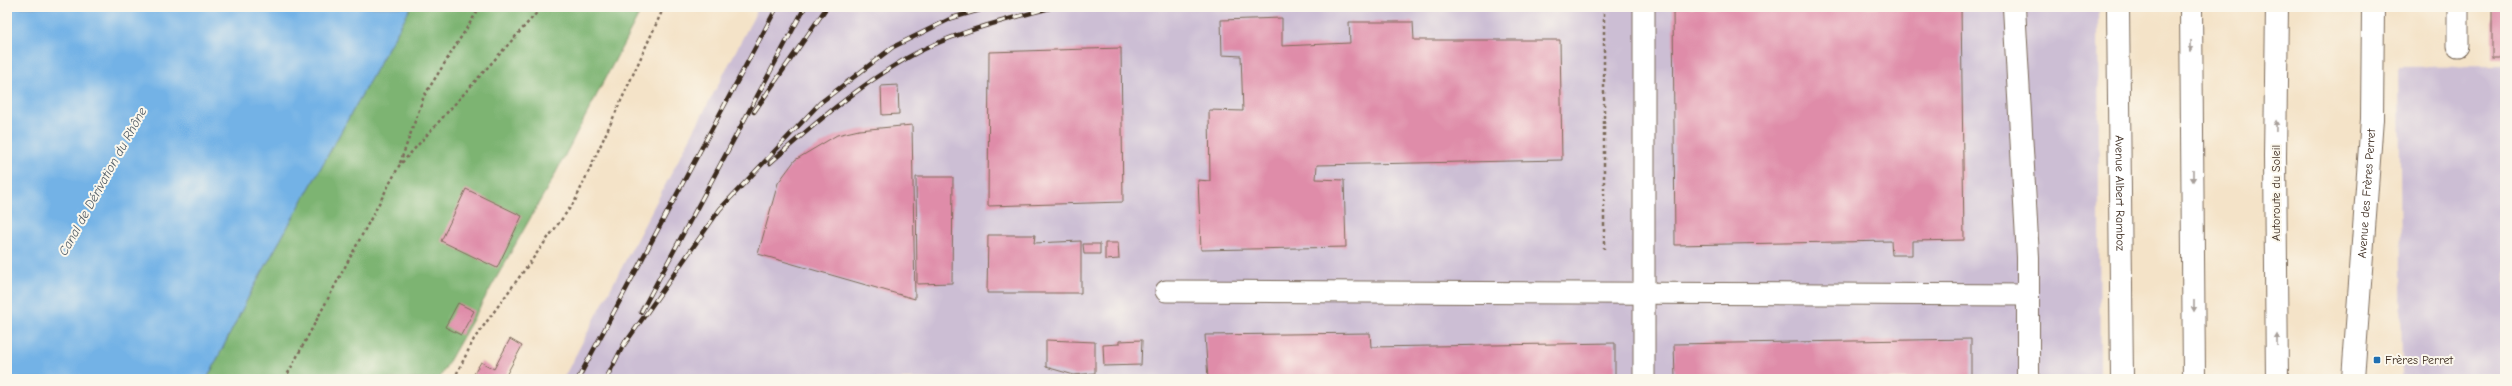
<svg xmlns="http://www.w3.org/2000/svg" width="2512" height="386" viewBox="0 0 2512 386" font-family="'Comic Neue',sans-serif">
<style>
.industrial{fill:#ccbed4}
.forest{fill:#7db472;stroke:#5c6f48}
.water{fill:#73b2e6;stroke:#576e82}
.building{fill:#df8ca9}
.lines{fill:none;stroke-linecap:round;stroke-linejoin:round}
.lane-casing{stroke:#7c6b5a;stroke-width:23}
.street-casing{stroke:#7c6b5a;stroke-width:24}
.secondary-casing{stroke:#7c6b5a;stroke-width:24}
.highway-casing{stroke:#7c6b5a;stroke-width:24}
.path{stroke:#7c6b5a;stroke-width:2.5;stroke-dasharray:3 3;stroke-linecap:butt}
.lane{stroke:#fff;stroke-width:21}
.street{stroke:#fff;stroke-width:22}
.secondary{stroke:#fff;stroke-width:22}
.highway{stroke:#fff;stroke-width:22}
.rail-casing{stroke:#3b2a1e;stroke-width:4.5}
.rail{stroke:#fbf7ec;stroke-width:3;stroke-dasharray:9;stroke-linecap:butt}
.oneway{fill:#a79f9a}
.poi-dot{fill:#1f6fb2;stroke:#fbf7ec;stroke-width:1.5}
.labels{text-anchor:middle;stroke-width:4;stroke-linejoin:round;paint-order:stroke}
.street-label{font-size:12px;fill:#3b2a1e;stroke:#fbf7ec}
.poi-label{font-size:12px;fill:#3b2a1e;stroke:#fbf7ec;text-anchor:start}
.water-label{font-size:13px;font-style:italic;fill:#4f5a64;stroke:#fbf7ec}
</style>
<rect width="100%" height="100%" fill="#fbf7ec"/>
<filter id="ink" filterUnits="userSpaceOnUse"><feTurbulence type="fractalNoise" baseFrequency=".025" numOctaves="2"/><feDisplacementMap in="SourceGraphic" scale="8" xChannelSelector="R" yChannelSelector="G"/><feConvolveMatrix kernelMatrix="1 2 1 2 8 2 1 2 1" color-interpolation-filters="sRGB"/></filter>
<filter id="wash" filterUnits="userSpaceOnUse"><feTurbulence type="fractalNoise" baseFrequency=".012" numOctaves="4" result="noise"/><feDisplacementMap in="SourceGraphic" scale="16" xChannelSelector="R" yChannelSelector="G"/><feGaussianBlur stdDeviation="0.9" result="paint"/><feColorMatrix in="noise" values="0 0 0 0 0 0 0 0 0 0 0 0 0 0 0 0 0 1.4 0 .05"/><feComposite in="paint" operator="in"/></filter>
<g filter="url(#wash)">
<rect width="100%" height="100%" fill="#f4e3c8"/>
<g class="industrial">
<path d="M759,7H2098L2100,379H563Z"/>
<path d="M2505,66V379H2402L2399,67Z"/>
</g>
<path class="forest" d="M411,7H643L553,178L439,379H207L251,292Z"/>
<path class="water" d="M7,7H411L251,292L207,379H7Z"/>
<g id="blocks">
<g class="building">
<path d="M1673,7H1961L1964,240L1912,241V255H1892L1891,241L1675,245Z"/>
<rect x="2492" y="7" width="13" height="51"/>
<path d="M1282,18V46L1350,43L1349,22H1413L1414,40H1560L1562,160L1317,165L1316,179L1344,180L1346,247L1201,250L1198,180L1210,181L1209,110L1243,111L1241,56L1222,55L1221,20Z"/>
<path d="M1121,48L1123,202L988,206L989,52Z"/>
<path d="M898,85L899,114L882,115L881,86Z"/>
<path d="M912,125L915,299L758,254L778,183L795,160L837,135L859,130Z"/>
<path d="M916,177H953L952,283L917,284Z"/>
<path d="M466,189L522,216L497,268L441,241Z"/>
<path d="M988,235H1035L1034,243L1081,241V293H987Z"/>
<path d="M1105,243H1118L1119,259L1105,260Z"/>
<path d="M1083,244H1100V254H1084Z"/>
<path d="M458,303L474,311L461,335L445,327Z"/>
<path d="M1370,333L1371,347L1615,343V379H1208L1205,335Z"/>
<path d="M510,339L522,346L504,379H471L481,362L494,369Z"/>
<path d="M1971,339V379H1675L1674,344Z"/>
<path d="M1046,340L1095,342V373L1074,375L1046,367Z"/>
<path d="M1142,340L1141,365L1104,366L1103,345L1119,344V341Z"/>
</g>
</g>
</g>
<g filter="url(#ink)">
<use href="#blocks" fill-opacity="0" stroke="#7c6b5a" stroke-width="1"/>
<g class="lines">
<g class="lane-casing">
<g id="lane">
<path d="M1644,7V379"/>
<path d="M2458,46V7"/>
<path d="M1166,291L2028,295"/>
</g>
</g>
<g class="street-casing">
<g id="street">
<path d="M2014,7L2028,257V379"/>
<path id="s1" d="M2118,7L2122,379"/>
</g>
</g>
<g class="secondary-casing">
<g id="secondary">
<path id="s2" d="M2353,379L2372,119L2373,7"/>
</g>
</g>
<g class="highway-casing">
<g id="highway">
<path d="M2191,7L2194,379"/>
<path d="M2277,379L2275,156L2277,7"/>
</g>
</g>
<g class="path">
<path d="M1604,7V249"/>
<path d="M400,163L424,96L480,7"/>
<path d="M285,379L399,166L542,7"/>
<path d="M454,379L474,339L575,201L664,7"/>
</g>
<use href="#lane" class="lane"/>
<use href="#street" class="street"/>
<use href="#secondary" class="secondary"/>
<use href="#highway" class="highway"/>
<g class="rail-casing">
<g id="rail">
<path d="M754,112L827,7"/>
<path d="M770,163C813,125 857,87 907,58C950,33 1006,20 1053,7"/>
<path d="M641,312L805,7"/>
<path d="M624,345L720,209L820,103L893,47L952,18L990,7"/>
<path d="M578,379L777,7"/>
<path d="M606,379L626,340"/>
</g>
</g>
<use href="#rail" class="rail"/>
</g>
<defs><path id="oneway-solid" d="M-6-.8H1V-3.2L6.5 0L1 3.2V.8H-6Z"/></defs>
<g class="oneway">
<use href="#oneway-solid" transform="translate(2191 46) rotate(90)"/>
<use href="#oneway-solid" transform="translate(2276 126) rotate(-89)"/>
<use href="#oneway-solid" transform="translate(2193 176) rotate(90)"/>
<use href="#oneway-solid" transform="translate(2194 306) rotate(90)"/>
<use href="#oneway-solid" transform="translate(2277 340) rotate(-90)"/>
</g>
</g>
<rect class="poi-dot" x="2373" y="356" width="8" height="8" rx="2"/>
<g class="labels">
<g class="street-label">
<text dy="4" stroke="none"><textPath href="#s1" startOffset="186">Avenue Albert Ramboz</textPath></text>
<text transform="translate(2276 193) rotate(-90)" y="4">Autoroute du Soleil</text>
<text dy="4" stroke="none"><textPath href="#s2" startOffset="186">Avenue des Frères Perret</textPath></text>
</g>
<g class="poi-label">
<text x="2385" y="364">Frères Perret</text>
</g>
<g class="water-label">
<text transform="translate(102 181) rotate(-61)" y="5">Canal de Dérivation du Rhône</text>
</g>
</g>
<rect width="2512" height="386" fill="none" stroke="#fbf7ec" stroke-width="24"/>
</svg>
